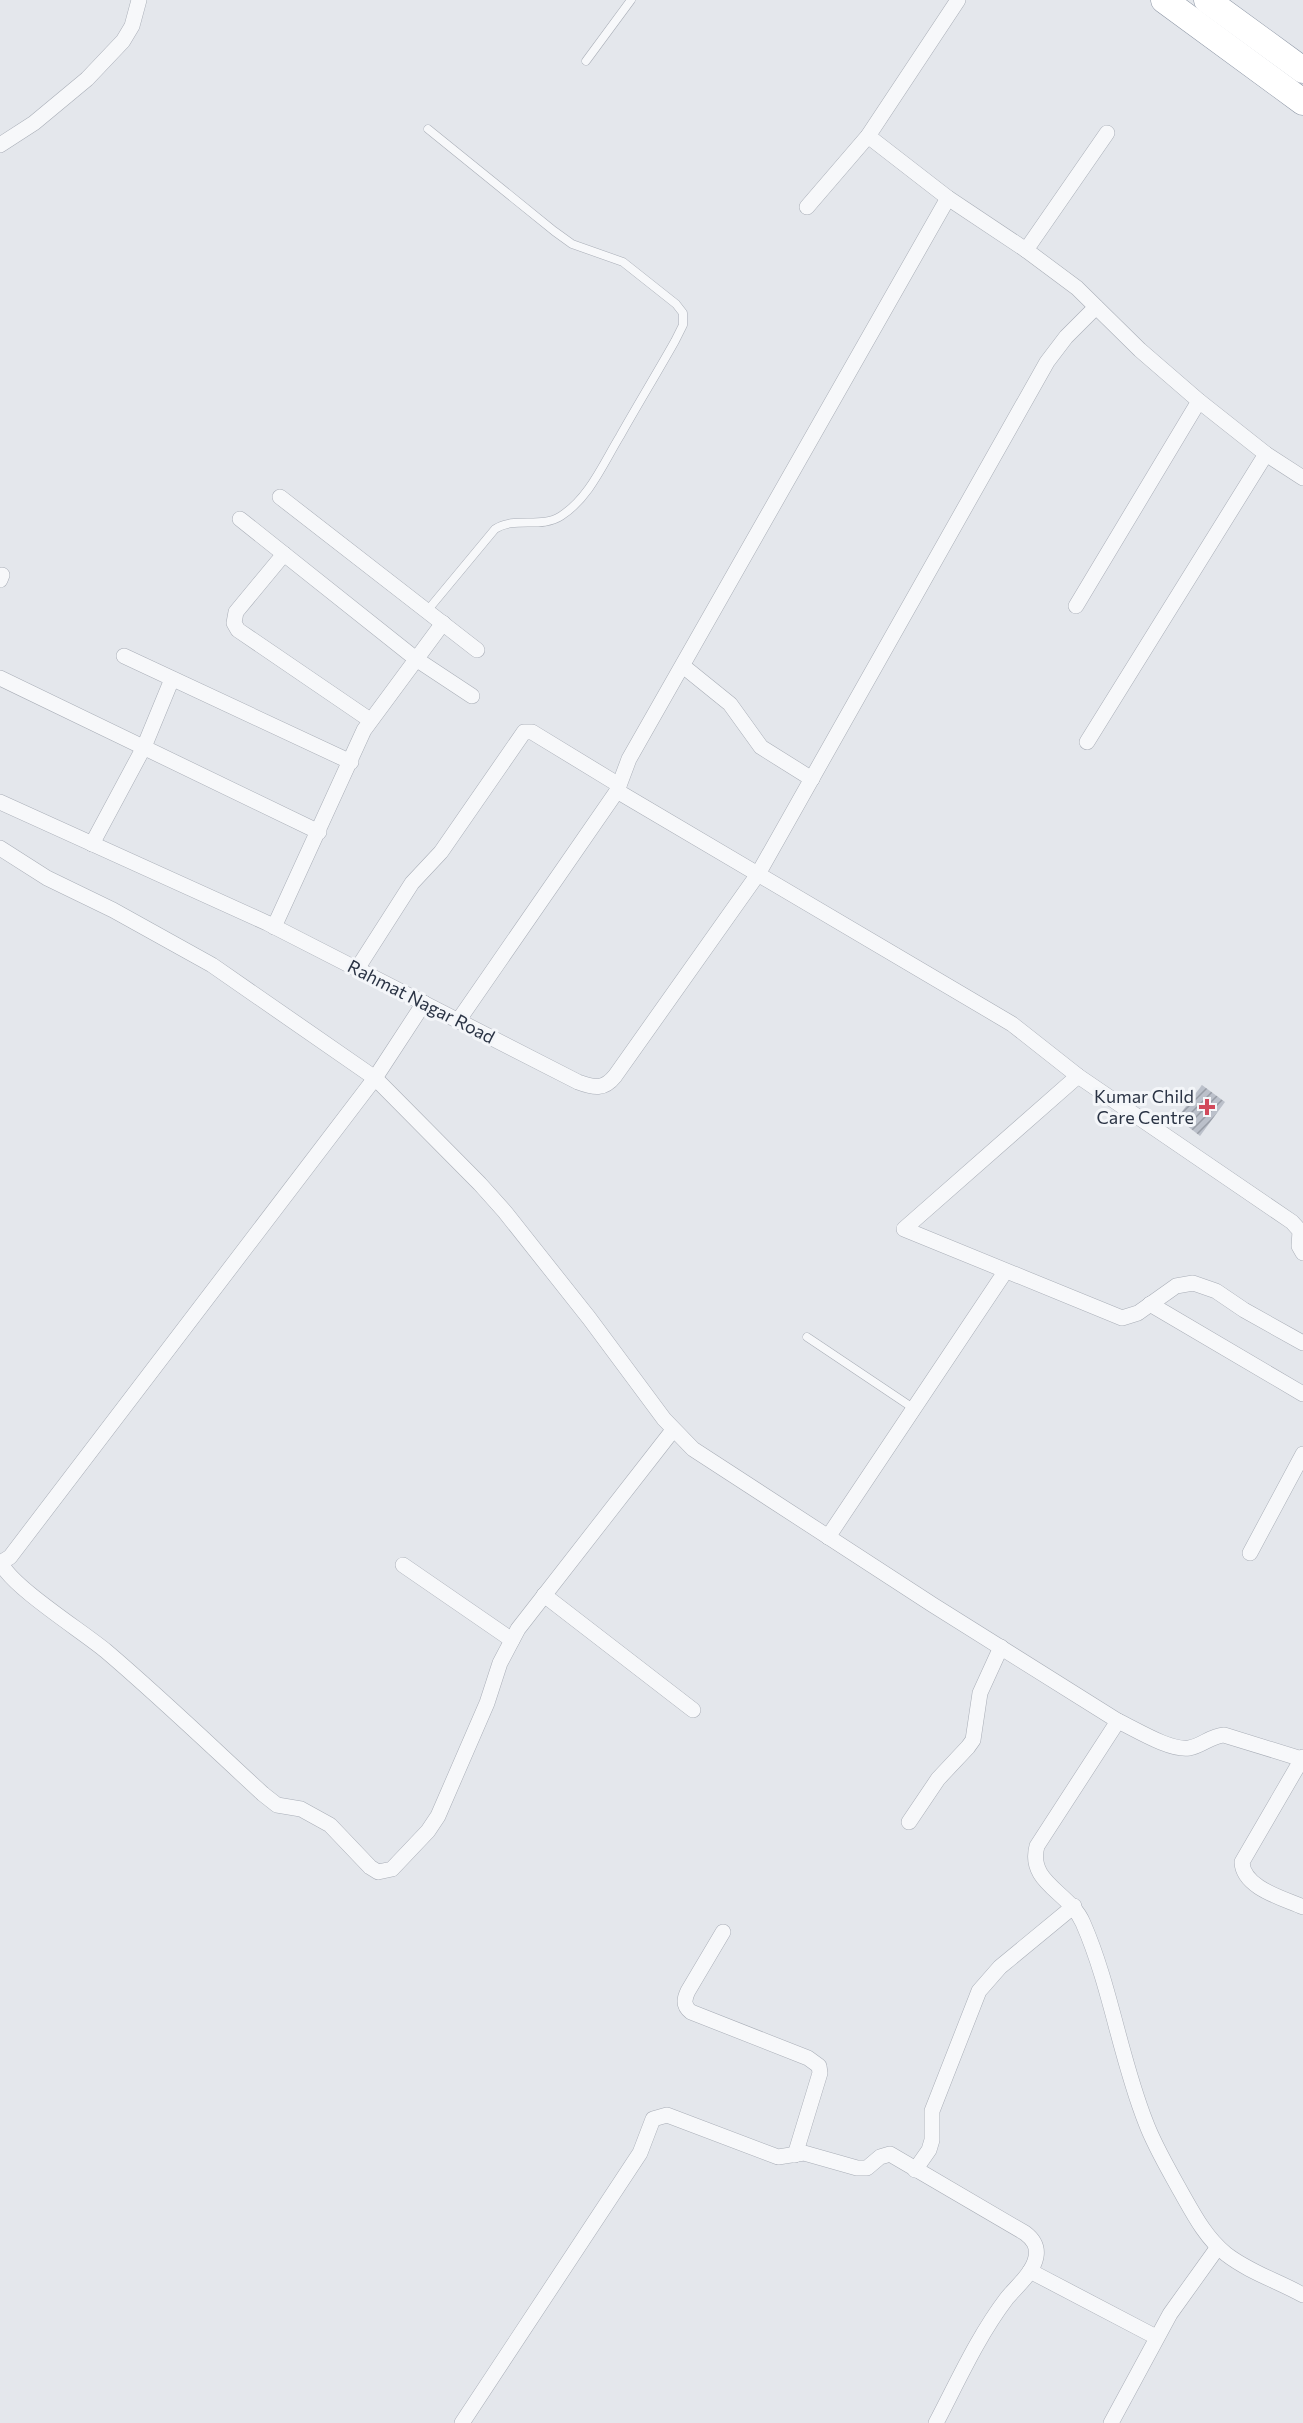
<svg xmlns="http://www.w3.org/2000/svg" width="1303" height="2423" viewBox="0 0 1303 2423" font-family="Commissioner,sans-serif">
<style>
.building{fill:url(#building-hatch)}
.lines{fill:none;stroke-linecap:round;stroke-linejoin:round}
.service-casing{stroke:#a9aeb7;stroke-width:9}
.minor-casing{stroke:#a9aeb7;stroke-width:16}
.trunk-casing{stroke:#8b94a3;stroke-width:27}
.service{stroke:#f7f8fa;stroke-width:8}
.minor{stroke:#f7f8fa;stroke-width:15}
.trunk{stroke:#fff;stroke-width:26}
.poi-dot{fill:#d1495b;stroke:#f4f6f9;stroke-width:2}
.labels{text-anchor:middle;stroke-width:6;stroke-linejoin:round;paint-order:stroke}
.street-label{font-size:18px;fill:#2b3445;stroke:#f4f6f9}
.poi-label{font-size:18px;fill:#2b3445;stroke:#f4f6f9;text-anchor:end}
</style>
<defs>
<pattern id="building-hatch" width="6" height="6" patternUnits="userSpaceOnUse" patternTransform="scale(1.5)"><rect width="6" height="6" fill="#bbc0ca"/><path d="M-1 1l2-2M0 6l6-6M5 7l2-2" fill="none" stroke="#989da6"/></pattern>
</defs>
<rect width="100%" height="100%" fill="#e4e7ec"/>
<path class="building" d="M1202,1085L1225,1102L1200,1136L1177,1118Z"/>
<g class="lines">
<g class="service-casing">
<g id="service">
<path d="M586,61L631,0"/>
<path d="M427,611L495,529C515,516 541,529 561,516C589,498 603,464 620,436C638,404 657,373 675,341L683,325V313L676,304L623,262L572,244L554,231L428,129"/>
<path d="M807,1337L913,1408"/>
</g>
</g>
<g class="minor-casing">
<g id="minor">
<path d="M868,136L948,198L1026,250L1107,133"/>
<path d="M0,145L34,123L87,79L123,41L132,26L139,0"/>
<path d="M948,198L629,759L617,791L1012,1024L1078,1076L1292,1222L1300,1231L1299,1246L1303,1253"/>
<path d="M807,207L868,136L958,0"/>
<path d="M1026,250L1077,288L1140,350L1199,401L1076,606"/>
<path d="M1199,401L1266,454L1303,478"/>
<path d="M280,497L477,650"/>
<path d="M240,519L416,659L472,696"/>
<path d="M284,554L236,612L234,623L238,630L370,720"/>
<path d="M0,580L2,575"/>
<path d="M124,656L351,762"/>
<path d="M683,666L730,704L761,747L812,779"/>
<path d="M0,678L319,832"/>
<path d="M1087,742L1266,454"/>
<path d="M0,802L267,923L578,1082C594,1088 604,1090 615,1076L758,874L1047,362L1066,337L1096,307"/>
<path d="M92,844L144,747L172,679"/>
<path d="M0,848L47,878L113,910L212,965L375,1078L480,1184L505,1212L589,1318L664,1419L693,1449L933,1605L1118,1721"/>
<path d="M274,927L364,730L443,623"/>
<path d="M357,969L412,883L441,852L524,732H532L619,785"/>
<path d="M458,1021L617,791"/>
<path d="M1078,1076L904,1229L1122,1318L1138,1313L1176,1286L1193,1283L1216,1291L1244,1310L1303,1343"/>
<path d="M1150,1304L1303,1394"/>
<path d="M828,1537L1005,1272"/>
<path d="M1250,1553L1303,1454"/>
<path d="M0,1563L10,1557L375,1078L424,1003"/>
<path d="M1,1563C12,1587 82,1631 106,1651C160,1697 211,1746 263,1794L277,1805L301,1809L330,1825L370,1867L378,1872L392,1869L428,1831L438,1816L487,1703L500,1663L518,1629L673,1430"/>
<path d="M403,1565L512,1640"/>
<path d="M544,1595L693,1710"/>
<path d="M1303,1757L1242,1862C1243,1888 1283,1898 1303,1907"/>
<path d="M1302,1759L1224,1735C1210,1736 1202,1746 1189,1748C1170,1751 1135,1729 1118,1721L1037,1846C1027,1883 1070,1892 1083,1923C1111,1987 1120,2058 1146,2123C1155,2147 1169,2170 1181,2192C1194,2215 1206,2238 1226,2254C1249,2272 1278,2281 1303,2295"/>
<path d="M909,1822L938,1779L968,1747L973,1740L980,1693L1001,1647"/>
<path d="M723,1932L688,1991C684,1999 683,2006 691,2012L808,2058L819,2066L820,2073L795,2155"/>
<path d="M915,2170L929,2150L932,2140V2111L979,1991L1000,1967L1074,1906"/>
<path d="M1030,2271L1156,2337"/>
<path d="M462,2423L640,2153L653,2119L667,2115L778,2157L804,2153L857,2168H867L880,2157L890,2154L1025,2233C1033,2239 1038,2246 1036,2257C1033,2273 1017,2286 1007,2298C978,2336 958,2381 936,2423"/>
<path d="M1111,2423L1170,2314L1218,2247"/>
</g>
</g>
<g class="trunk-casing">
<g id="trunk">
<path d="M1164,0L1303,102"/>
<path d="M1207,0L1303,70"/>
</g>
</g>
<use href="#service" class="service"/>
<use href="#minor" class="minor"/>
<use href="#trunk" class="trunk"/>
</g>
<path class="poi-dot" d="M1204 1098h6v6h6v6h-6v6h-6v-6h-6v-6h6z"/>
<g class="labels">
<g class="street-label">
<text transform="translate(421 1002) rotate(27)" y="6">Rahmat Nagar Road</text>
</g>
<g class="poi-label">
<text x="1194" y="1103">Kumar Child<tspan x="1194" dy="21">Care Centre</tspan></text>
</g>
</g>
</svg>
